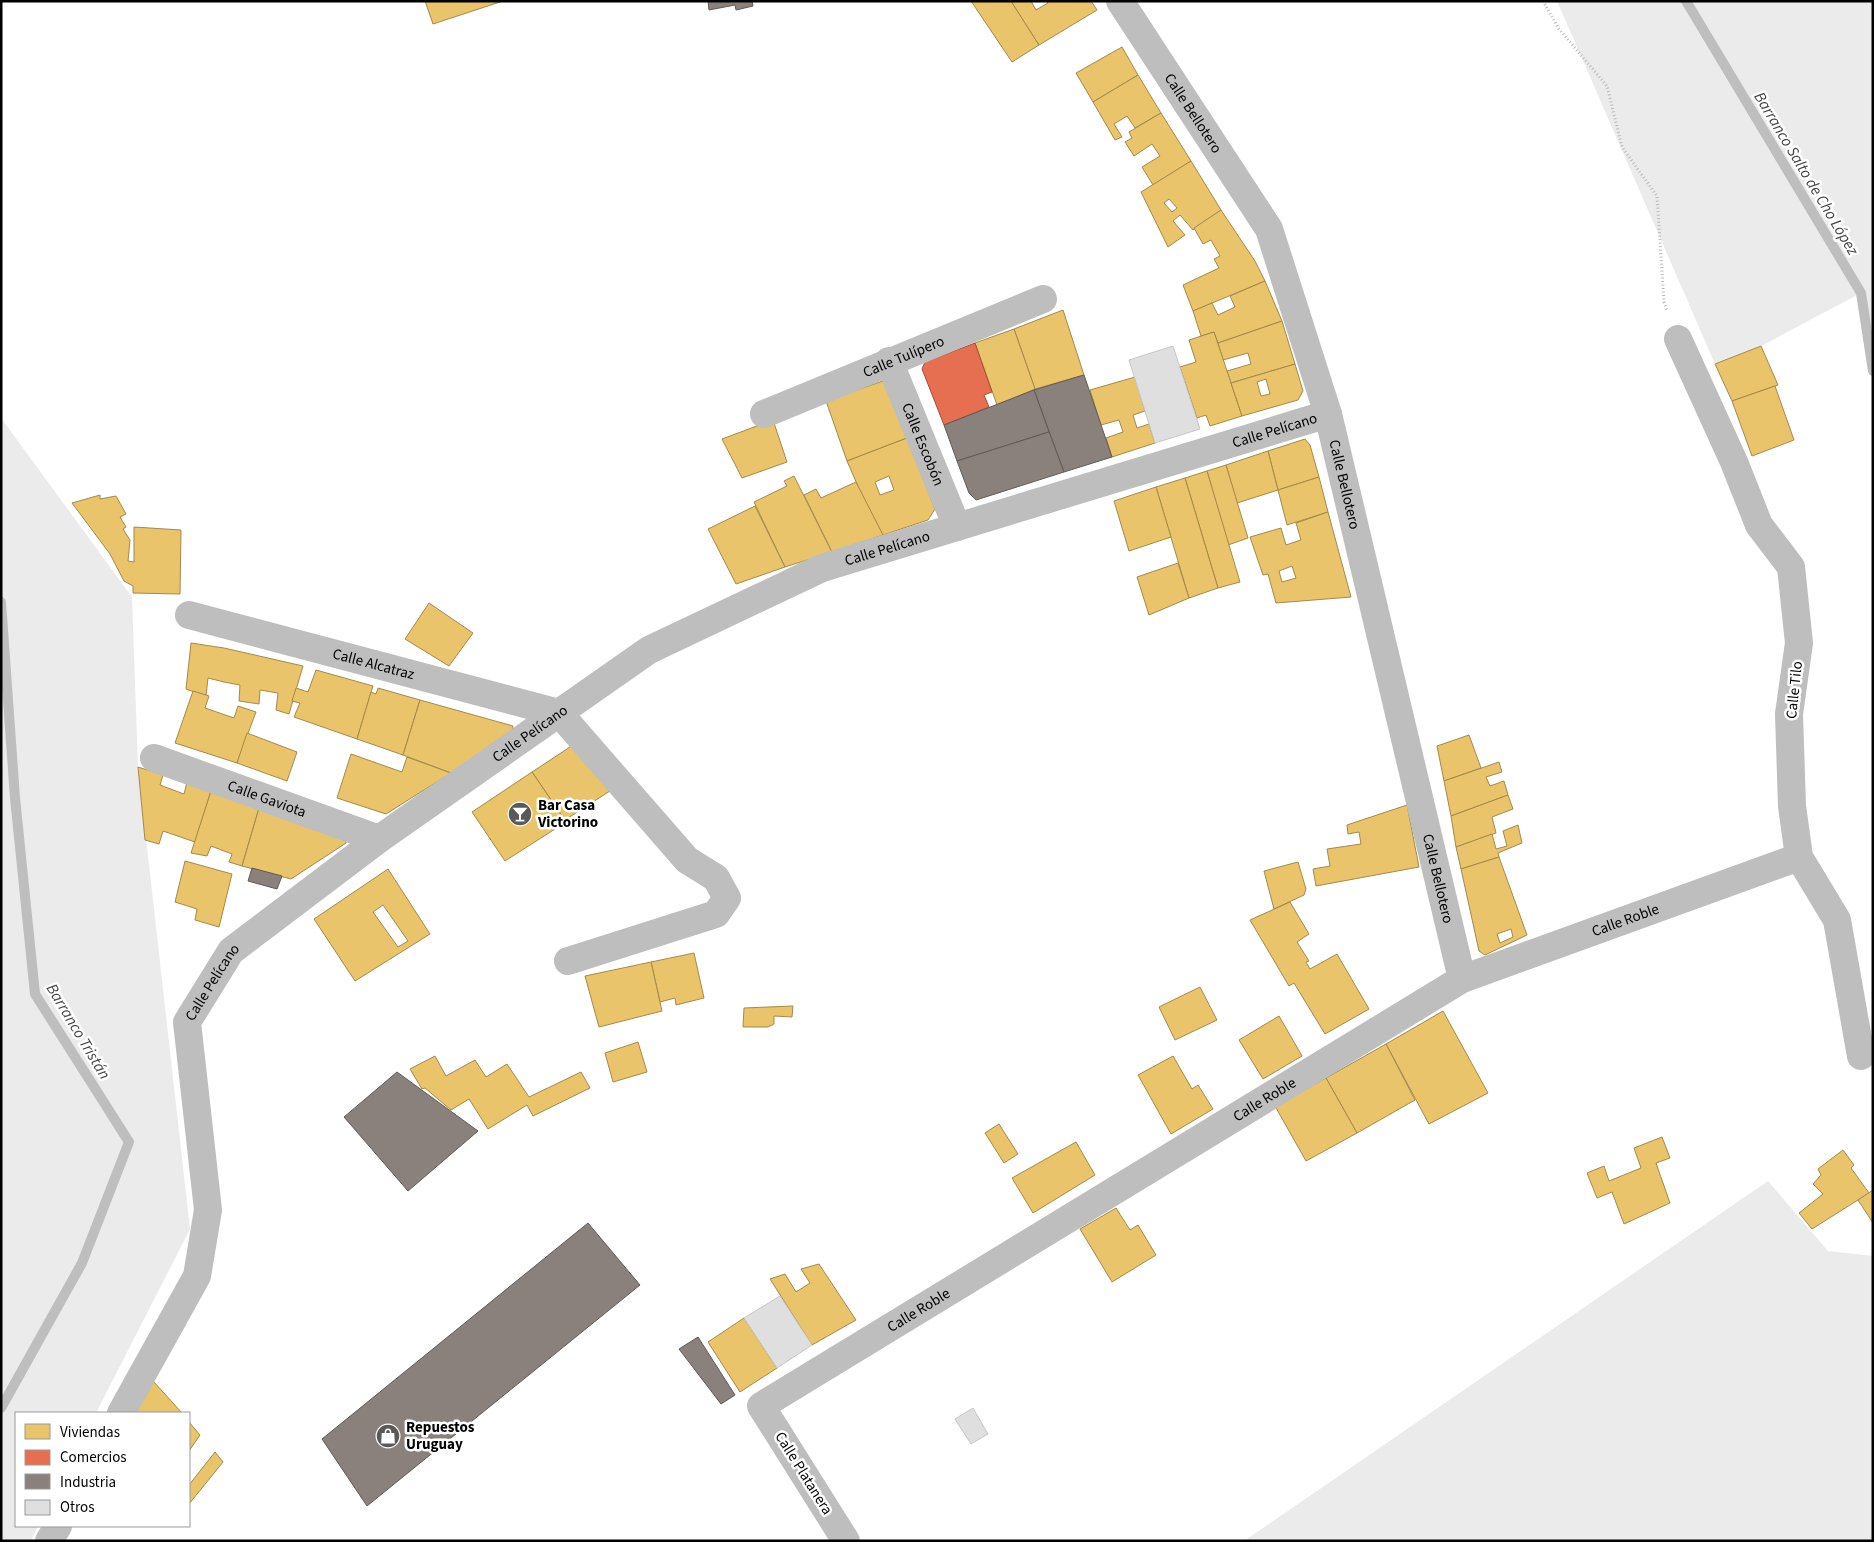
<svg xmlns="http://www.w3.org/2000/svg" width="1874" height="1542" viewBox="0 0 1874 1542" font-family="'Source Sans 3',sans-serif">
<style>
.green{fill:#ebebeb}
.homes{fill:#e9c46a;stroke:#a3894a;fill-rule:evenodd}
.shops{fill:#e76f51;stroke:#a24e39}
.industry{fill:#8a817c;stroke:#615a57}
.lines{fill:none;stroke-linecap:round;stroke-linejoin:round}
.stream{stroke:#bebebe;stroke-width:10}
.building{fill:#dfdfdf;stroke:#c6c6c6}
.path{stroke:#b9b9b9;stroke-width:3;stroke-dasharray:1 2.5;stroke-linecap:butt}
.minor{stroke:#bebebe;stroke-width:28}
.labels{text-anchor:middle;stroke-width:5;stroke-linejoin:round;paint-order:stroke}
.street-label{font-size:15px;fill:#000;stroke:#fff}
.poi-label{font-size:15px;font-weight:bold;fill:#000;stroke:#fff;text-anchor:start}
.water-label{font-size:16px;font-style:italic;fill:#434343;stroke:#fff}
</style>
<rect width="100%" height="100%" fill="#fff"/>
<g class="green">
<path d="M1557,1H1873V371L1861,293L1761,346L1715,364Z"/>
<path d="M1,418L132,597L138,767L190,1229L96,1413H16V1526H38L31,1541H1Z"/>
<path d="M1768,1181L1828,1251L1873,1256V1541H1244Z"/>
</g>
<g class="homes">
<path d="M425,1H503L433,24Z"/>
<path d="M971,1H1011L1039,45L1012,62Z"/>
<path d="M1011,1H1031L1036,10L1048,3L1046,1H1091L1097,10L1039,45Z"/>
<path d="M1122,47L1138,75L1093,102L1076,73Z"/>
<path d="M1138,75L1161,113L1135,128L1127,116L1114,124L1122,137L1115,140L1093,102Z"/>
<path d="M1161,113L1191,161L1153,185L1142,167L1160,156L1152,144L1134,156L1125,142L1132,138L1129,132Z"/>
<path d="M1191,161L1221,210L1193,230L1180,215L1173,221L1185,235L1168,247L1141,192ZM1169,199L1177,208L1172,212L1164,203Z"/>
<path d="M1221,210L1255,261L1265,281L1193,311L1183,285L1219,268L1214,259L1220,256L1211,240L1203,244L1194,228Z"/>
<path d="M1265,281L1282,321L1218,343L1214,332L1201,336L1193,311L1212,303L1218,315L1235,307L1230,296Z"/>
<path d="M1063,310L1084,375L1035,389L1014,329Z"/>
<path d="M1282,321L1295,364L1231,383L1227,371L1251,364L1248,353L1223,360L1218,343Z"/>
<path d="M1014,329L1035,389L997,405L975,343Z"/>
<path d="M1214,332L1242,416L1210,426L1206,415L1197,418L1180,367L1196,362L1189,340Z"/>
<path d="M1761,346L1778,385L1732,401L1715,364Z"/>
<path d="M1295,364L1303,391L1298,400L1242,416L1231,383ZM1266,379L1270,394L1261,396L1257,382Z"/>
<path d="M1135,377L1145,411L1133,415L1137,428L1149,424L1155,443L1112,457L1106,438L1123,432L1119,420L1101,425L1090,390Z"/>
<path d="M883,381L907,438L847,461L826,401Z"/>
<path d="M1775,386L1794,440L1752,456L1732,401Z"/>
<path d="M773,420L787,462L742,478L722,439Z"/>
<path d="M907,438L935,509L928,520L883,535L867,507L847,461ZM889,476L894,490L880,495L875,482Z"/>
<path d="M1305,439L1310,445L1319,477L1278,490L1268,451Z"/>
<path d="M1268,451L1278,490L1237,503L1226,465Z"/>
<path d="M1226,465L1248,538L1228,545L1207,471Z"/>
<path d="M1207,471L1240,582L1218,588L1185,478Z"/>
<path d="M794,476L832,552L785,567L754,502L787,486L784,481Z"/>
<path d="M1319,477L1328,512L1287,525L1278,490Z"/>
<path d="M1185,478L1218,588L1189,598L1156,487Z"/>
<path d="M856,482L883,535L832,552L804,495L816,489L821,498Z"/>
<path d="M1156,487L1171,537L1129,551L1114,501Z"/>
<path d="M100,495V499L116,496L126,514L120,517L126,527L123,529L130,540L128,561L134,562V527L181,530L180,594L133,593V586L124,581L110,554L72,503Z"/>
<path d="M755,506L785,567L736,584L708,529Z"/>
<path d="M1328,512L1351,597L1276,603L1268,574L1263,575L1250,537L1281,528L1286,545L1301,540L1296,523ZM1292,566L1296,578L1282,582L1279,571Z"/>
<path d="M1178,563L1189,598L1149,615L1137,577Z"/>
<path d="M429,603L473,633L449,666L405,639Z"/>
<path d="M191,643L224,648L303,666L289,714L276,710L278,693L260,690L259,704L239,701L240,685L224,682L208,678L206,696L186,689Z"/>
<path d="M316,670L373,686L357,739L294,717L300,703L292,701L296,688L308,692Z"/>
<path d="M378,688L420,700L403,755L357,739L371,692L376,694Z"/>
<path d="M193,691L209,696L205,708L234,718L238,706L256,712L237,763L175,743Z"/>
<path d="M420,700L513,726L512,734L451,773L403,755Z"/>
<path d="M247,733L297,752L287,781L237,763Z"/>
<path d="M1469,735L1481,768L1444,781L1437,746Z"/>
<path d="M573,745L613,789L565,820L532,772Z"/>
<path d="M351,754L402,772L407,757L451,773L386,814L337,798Z"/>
<path d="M1499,762L1502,772L1486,777L1490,786L1504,781L1508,795L1451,816L1444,781Z"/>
<path d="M138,767L163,775L160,785L184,794L187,782L211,791L195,842L163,831L159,844L145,840Z"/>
<path d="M532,772L566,822L505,861L472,812Z"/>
<path d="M211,791L259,808L242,866L229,862L232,854L211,846L207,856L191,853Z"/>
<path d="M1508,795L1513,809L1492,817L1496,833L1456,847L1451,816Z"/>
<path d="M1407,805L1419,867L1316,886L1313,869L1330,866L1327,849L1361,844L1359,832L1348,834L1347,825Z"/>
<path d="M259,808L345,838L346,843L291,879L242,866Z"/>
<path d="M1518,825L1522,843L1498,853L1499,857L1461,869L1456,847L1492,834L1496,849L1507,846L1503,831Z"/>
<path d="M1499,857L1527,935L1485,955L1479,951L1461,869ZM1511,929L1513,937L1500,943L1497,934Z"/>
<path d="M185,861L232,874L219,927L195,920L197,909L175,902Z"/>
<path d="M1298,862L1306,889L1304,895L1274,909L1264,871Z"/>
<path d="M388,869L430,934L355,981L314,919ZM383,905L408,941L398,947L373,912Z"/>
<path d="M1290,902L1309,934L1297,942L1309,961L1306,962L1310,969L1337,954L1369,1009L1325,1034L1294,983L1289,986L1250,920Z"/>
<path d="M694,953L704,998L676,1005L675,998L660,1002L651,962Z"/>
<path d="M651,962L662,1011L599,1027L585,976Z"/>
<path d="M1200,987L1217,1020L1175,1040L1159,1007Z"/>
<path d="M793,1006L792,1017L774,1016V1024L768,1027H743L744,1008Z"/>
<path d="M1443,1011L1488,1093L1429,1124L1386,1044Z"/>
<path d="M1279,1016L1302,1056L1263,1079L1239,1040Z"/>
<path d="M638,1042L647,1072L613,1082L605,1053Z"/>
<path d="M1386,1044L1415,1100L1357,1133L1326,1078Z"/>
<path d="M435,1056L446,1076L475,1060L486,1077L507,1064L529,1097L581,1072L590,1088L533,1116L527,1105L488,1129L469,1099L451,1110L425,1088L422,1089L410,1069Z"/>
<path d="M1173,1056L1192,1089L1198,1085L1213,1109L1171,1134L1138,1075Z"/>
<path d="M1326,1078L1357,1133L1306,1161L1275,1106Z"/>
<path d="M999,1124L1018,1154L1004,1163L985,1133Z"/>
<path d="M1662,1137L1670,1158L1656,1163L1670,1203L1624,1224L1612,1192L1597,1198L1587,1173L1604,1166L1609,1181L1641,1168L1634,1148Z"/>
<path d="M1076,1142L1095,1175L1033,1213L1012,1178Z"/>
<path d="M1843,1150L1854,1165L1851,1168L1869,1193L1812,1229L1799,1213L1823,1194L1813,1184L1821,1175L1818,1169Z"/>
<path d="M1873,1190V1223L1858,1200Z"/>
<path d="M1116,1208L1130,1230L1138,1225L1156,1255L1112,1282L1080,1229Z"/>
<path d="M819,1264L856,1320L812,1345L770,1279L785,1274L796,1292L810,1283L801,1269Z"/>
<path d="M744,1318L777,1368L740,1392L708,1342Z"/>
<path d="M153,1381L182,1413H135Z"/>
<path d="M189,1422L200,1435L189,1451Z"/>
<path d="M215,1452L223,1462L189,1504V1485Z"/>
</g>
<path class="shops" d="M975,343L992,392L984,395L989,407L944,425L922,369L925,362Z"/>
<g class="industry">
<path d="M708,1H752L753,6L736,10L735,5L709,10Z"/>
<path d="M1084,375L1112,457L1064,472L1034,390Z"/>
<path d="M1034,390L1049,432L957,461L944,425Z"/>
<path d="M1049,432L1064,472L976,500L969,493L957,461Z"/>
<path d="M252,868L282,876L277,889L248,881Z"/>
<path d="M397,1072L478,1131L408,1191L344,1117Z"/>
<path d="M588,1223L640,1285L367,1506L322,1439Z"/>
<path d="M698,1337L735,1395L721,1404L679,1349Z"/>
</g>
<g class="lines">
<g class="stream">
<path d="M1686,1L1861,293L1873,371"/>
<path d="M1,602L15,798L35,994L129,1142L82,1263L1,1408"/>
</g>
</g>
<g class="building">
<path d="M1173,346L1200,429L1155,443L1129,360Z"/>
<path d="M780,1296L812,1345L777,1368L744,1318Z"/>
<path d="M973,1408L988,1434L971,1444L955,1419Z"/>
</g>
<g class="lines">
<path class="path" d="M1543,1L1559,29L1607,86L1622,147L1657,196L1664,302L1667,310"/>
<g class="minor">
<path id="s1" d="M1120,1L1269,229L1328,414L1462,979"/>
<path d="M1678,339L1734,462L1759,525L1791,567L1799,643L1789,714L1792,806L1799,857L1837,920L1861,1056"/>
<path id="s2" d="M889,361L957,527"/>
<path id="s3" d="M764,414L1043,299"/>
<path id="s4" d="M189,615L559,713L687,860L716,878L727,898L716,914L568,961"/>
<path id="s5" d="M154,758L379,839"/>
<path id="s6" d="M121,1413L197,1276L208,1210L187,1022L231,951L379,839L649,650L822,568L1328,414"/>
<path d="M49,1541L58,1526"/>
<path id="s7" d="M846,1541L761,1406L1462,979L1799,857"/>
</g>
</g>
<defs>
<g id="bar-disc" transform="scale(1.25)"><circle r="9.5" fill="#595959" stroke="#fff"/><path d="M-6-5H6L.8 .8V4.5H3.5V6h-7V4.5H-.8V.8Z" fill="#fff"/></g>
<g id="shop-disc" transform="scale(1.25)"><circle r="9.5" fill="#595959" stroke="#fff"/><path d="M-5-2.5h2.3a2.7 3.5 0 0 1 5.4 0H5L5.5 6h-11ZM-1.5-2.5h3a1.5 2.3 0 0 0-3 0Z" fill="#fff"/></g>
</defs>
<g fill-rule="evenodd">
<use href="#bar-disc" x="520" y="814"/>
<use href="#shop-disc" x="388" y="1436"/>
</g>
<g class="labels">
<g class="street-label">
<text dy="5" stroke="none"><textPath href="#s1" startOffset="134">Calle Bellotero</textPath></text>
<text dy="5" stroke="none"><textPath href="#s3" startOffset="151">Calle Tulípero</textPath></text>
<text dy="5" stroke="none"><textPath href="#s6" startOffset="1676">Calle Pelícano</textPath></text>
<text dy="5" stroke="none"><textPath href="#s2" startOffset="90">Calle Escobón</textPath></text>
<text dy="5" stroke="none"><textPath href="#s1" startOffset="539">Calle Bellotero</textPath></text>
<text dy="5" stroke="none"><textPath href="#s6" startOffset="1271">Calle Pelícano</textPath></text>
<text dy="5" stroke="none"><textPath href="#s4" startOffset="191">Calle Alcatraz</textPath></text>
<text transform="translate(1794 690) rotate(-84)" y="5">Calle Tilo</text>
<text dy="5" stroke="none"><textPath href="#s6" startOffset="866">Calle Pelícano</textPath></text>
<text dy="5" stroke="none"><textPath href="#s5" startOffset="120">Calle Gaviota</textPath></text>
<text dy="5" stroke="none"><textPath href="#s1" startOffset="944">Calle Bellotero</textPath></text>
<text dy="5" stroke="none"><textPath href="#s7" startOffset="1154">Calle Roble</textPath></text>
<text dy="5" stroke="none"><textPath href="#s6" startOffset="460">Calle Pelícano</textPath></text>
<text dy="5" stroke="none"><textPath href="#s7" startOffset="749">Calle Roble</textPath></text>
<text dy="5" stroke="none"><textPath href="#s7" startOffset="344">Calle Roble</textPath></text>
<text transform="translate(804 1473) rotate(58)" y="5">Calle Platanera</text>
</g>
<g class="poi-label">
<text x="538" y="810">Bar Casa<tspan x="538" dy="17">Victorino</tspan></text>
<text x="406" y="1432">Repuestos<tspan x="406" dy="17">Uruguay</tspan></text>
</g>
<g class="water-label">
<text transform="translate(1807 173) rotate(59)" y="6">Barranco Salto de Cho López</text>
<text transform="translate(79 1031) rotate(59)" y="6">Barranco Tristán</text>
</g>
</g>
<rect width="1874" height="1542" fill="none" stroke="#000000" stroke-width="5"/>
<rect x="15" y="1412" width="175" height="115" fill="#ffffff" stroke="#999999"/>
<rect x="25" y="1424" width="25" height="15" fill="#e9c46a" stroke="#999999"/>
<text x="60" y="1437" font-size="15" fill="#000000">Viviendas</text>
<rect x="25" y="1450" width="25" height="15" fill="#e76f51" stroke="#999999"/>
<text x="60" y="1462" font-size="15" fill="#000000">Comercios</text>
<rect x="25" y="1474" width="25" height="15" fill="#8a817c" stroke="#999999"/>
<text x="60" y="1487" font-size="15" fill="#000000">Industria</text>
<rect x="25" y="1500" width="25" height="15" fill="#dfdfdf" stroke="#999999"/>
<text x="60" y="1512" font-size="15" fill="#000000">Otros</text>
</svg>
